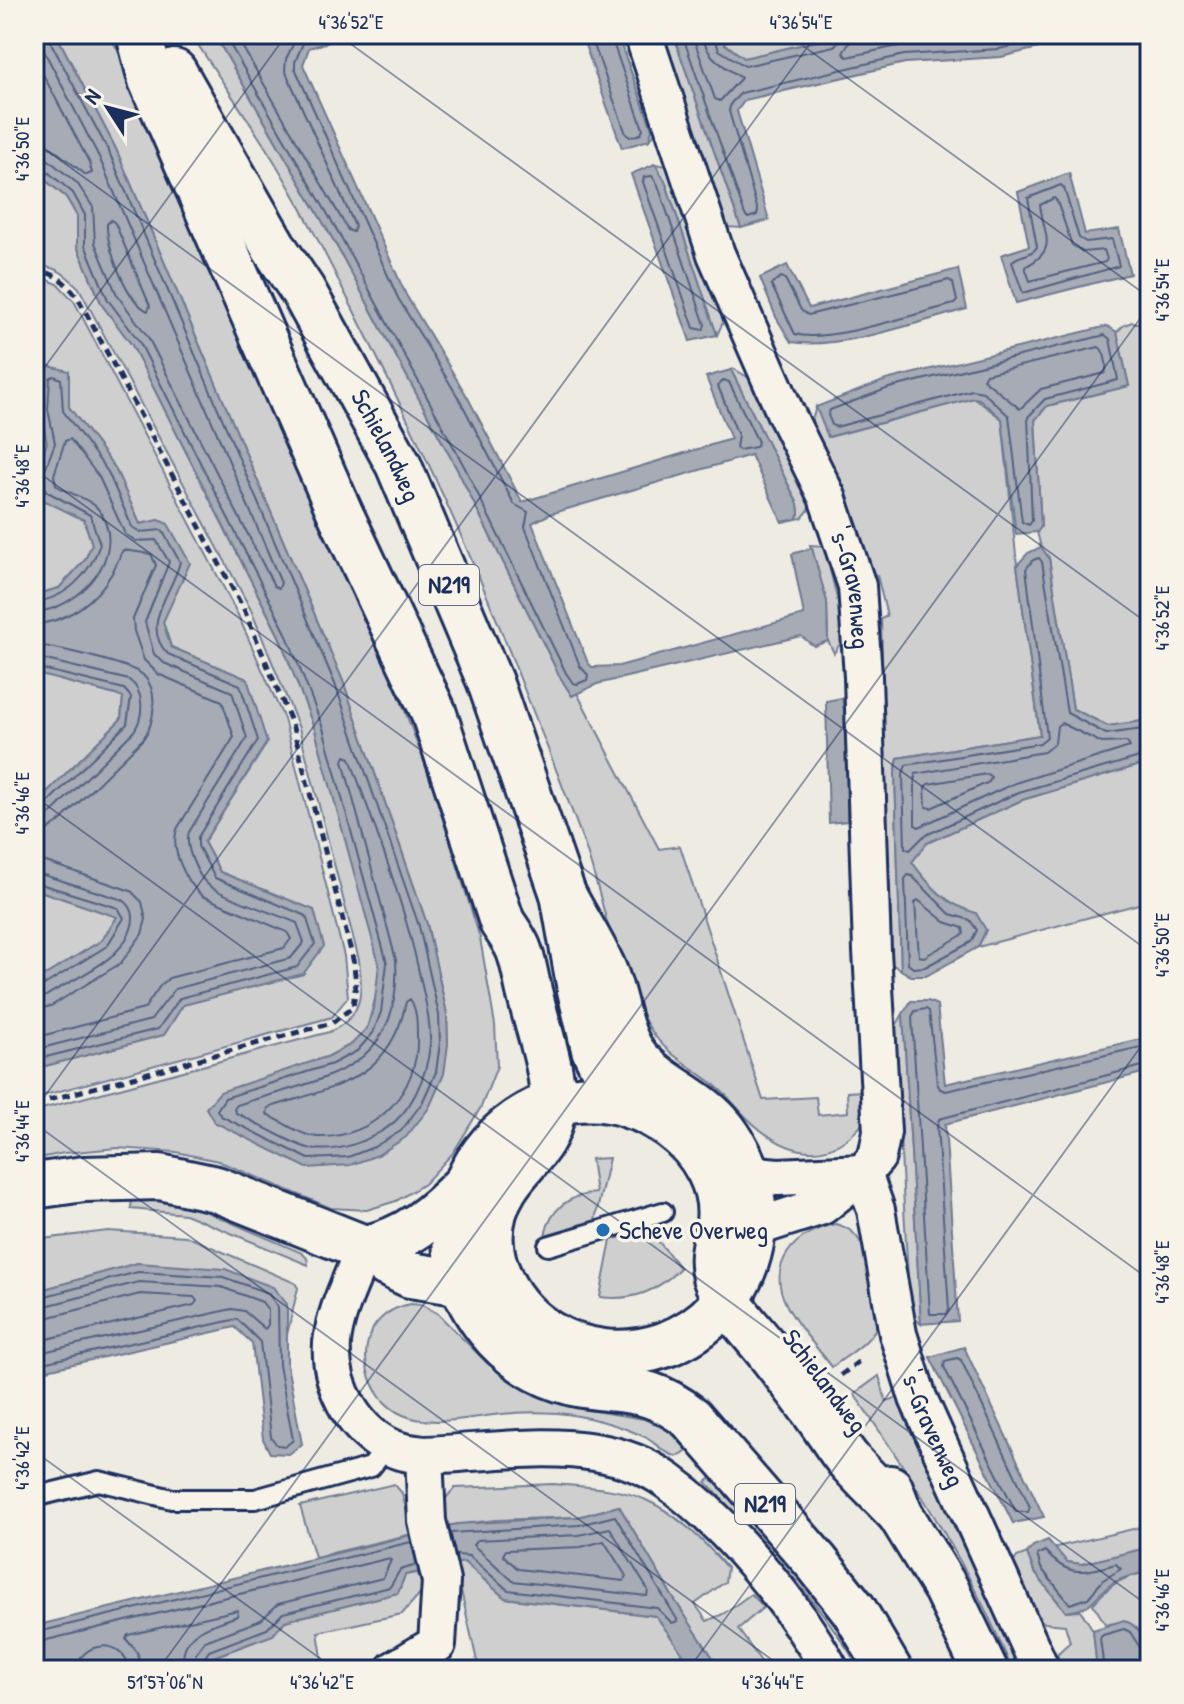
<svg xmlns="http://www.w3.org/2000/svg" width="1184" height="1704" viewBox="0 0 1184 1704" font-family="'Patrick Hand',sans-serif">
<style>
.green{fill:#cfcfcf;stroke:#757f96;stroke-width:2}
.water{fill:#a6abb5;stroke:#6e7992;stroke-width:2}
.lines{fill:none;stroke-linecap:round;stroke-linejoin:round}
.shore{stroke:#536181;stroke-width:2}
.lane-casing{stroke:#1b2f5e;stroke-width:24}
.street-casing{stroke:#1b2f5e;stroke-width:42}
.secondary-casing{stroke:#1b2f5e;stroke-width:50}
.primary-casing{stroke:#1b2f5e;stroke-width:50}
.path{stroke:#1b2f5e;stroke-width:5;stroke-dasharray:8 6;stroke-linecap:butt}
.lane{stroke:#f7f3e8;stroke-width:18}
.street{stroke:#f7f3e8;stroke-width:36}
.secondary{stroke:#f7f3e8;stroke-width:44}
.primary{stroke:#f7f3e8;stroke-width:44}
.ticks{fill:none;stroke:#1b2f5e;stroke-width:2;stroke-opacity:0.45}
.poi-dot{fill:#1f6fb2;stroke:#f7f3e8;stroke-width:3}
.labels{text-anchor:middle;stroke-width:7;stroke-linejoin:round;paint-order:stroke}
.shield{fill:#f7f3e8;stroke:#5d6a87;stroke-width:2}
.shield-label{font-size:24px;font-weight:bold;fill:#1b2f5e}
.street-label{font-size:26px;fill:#1b2f5e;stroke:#f7f3e8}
.poi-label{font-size:26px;fill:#1b2f5e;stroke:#f7f3e8;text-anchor:start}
.neatline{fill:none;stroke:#1b2f5e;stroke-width:3}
.ticks-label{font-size:20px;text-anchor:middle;fill:#1b2f5e}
</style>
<rect width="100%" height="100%" fill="#eeebe2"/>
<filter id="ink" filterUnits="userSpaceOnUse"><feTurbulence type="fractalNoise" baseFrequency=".0125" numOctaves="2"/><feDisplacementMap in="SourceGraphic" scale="16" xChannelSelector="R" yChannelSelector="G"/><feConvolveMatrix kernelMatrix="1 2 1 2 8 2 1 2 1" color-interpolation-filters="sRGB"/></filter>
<g filter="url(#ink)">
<g class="green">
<path d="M56,34H109L143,98L380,644L430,778L480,938L495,1025L497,1066L481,1107L453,1153L424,1184L396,1201L367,1210L331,1208L218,1161L176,1152L117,1148L64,1153L34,1159V1111L329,1032C363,1017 363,994 359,960L299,728L251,610L79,288C64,273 57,266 34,266V171L66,197L77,216V246L102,305L132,345L279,636L315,730L374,939L379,964L378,988L367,1028L352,1044L329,1056L448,1044L447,1014L427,924L343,681L116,149Z"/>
<path d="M191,34H214L335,243L458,471L560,677L572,696L577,693L659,849L680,846L763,1100L816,1097L818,1115L848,1112L847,1092L862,1091L864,1122C828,1167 785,1155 747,1118C737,1108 729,1097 718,1088C698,1070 671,1058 655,1036C616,982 607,911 586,849C564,787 538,725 514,663C470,550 419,440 364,331C335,274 307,215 274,161C248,118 218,76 191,34Z"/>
<path d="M617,34H627L660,127L649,140L651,129Z"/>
<path d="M659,34H673L741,228L727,227Z"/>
<path d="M719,34H847L744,58L725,44Z"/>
<path d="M655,164L673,167L725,318L717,335L665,181Z"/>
<path d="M41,277L58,284L74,301L238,615L284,719L344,956L348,997L332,1017L34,1098V1069L164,1035L183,1005L303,974L314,910L220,872L204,842L267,743L247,679L171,647L163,622L159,520L140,524L115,468L69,407V371L40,389V409L47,443L37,469L84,520L92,544L85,560L59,588L34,595V279Z"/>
<path d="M1132,322L1147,325L1150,331V720L1108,726L1073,709L1049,558L1041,547L1037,532L1041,527L1035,420L1047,406L1129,386L1117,332L1124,325Z"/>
<path d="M734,369L754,381L810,501L808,511L802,518L796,519L799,513L798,504L731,370Z"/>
<path d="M974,398L1002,419L1017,565L1040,735L898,758L895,773L901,970L890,963L881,619L887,616L877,575L873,574L849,508L811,424L816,407L829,437Z"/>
<path d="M810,545L824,546L839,606L842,641L834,653L828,641L827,602Z"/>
<path d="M34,673L123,697L121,719L34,805Z"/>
<path d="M1150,762V901L978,947L986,930C959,910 931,890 912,862L927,843L1022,800Z"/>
<path d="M34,889L118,917L103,940L34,982Z"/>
<path d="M903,1014L921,1324L910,1314L894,1029Z"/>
<path d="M609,1158L595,1220L545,1235C551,1208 570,1195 596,1193L591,1159Z"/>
<path d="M132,1198L174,1202L200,1209L302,1253L307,1258L308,1265L185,1214L131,1209Z"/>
<path d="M836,1224C849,1228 856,1233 862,1245L879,1320C874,1341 849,1354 832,1367C818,1348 798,1328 787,1306C765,1265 795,1231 836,1224Z"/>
<path d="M660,1226L656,1238L680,1268C657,1292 633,1301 600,1297L611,1240Z"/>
<path d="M108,1231L186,1236L295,1283L298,1288L286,1339L287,1304L137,1263L34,1292V1240Z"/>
<path d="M411,1304L422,1305L437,1313L487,1363L535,1395L576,1408L644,1419L674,1433L691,1447C687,1451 682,1457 676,1456C666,1455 654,1442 645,1437C617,1424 588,1416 557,1413C539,1412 520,1412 502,1414C455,1419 396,1437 372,1383C365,1368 364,1350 370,1335C377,1317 393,1307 411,1304Z"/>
<path d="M879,1376L886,1401L899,1397L946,1504L1027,1670H1012C973,1572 914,1480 854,1394Z"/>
<path d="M716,1474L792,1561L873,1670H860C820,1600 761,1541 706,1482Z"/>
<path d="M394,1484L402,1493L412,1534L315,1557L300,1506Z"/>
<path d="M553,1484C583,1487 618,1487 646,1500C678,1514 705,1542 727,1568L725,1582L695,1604L707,1621L723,1614L751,1594L764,1607L738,1629L767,1670H721L672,1596L619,1506L578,1517L495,1520L445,1526C441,1508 441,1501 455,1488Z"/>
<path d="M1150,1525V1547L1082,1564L1067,1562L1052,1548Z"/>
<path d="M1027,1553L1034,1572L1066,1612L1081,1611L1093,1630L1097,1670H1057L1058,1653L1070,1642L1065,1625L1045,1623L1039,1619L1013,1563L1017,1557Z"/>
<path d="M464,1562L505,1598L657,1616L694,1670H479L455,1564Z"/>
<path d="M1150,1571V1649C1136,1626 1134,1617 1106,1625L1093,1604C1112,1582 1122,1578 1150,1571Z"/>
<path d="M418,1573L423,1590L402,1614L318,1632L324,1670H215L213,1657L273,1635L285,1621L398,1593L405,1575Z"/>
</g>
<g class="water">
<path d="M34,34H56L116,149L343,681L427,924L447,1014L448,1044L444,1074L429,1108L406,1137L378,1155L350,1165L307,1168L214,1122L206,1108L220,1092L329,1056L352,1044L367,1028L374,1009L379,964L315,730L279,636L132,345L102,305L77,246V216L66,197L34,171Z"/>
<path d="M214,34H356L309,48L303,65L406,295L468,398L522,502L731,439L706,377L731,370L798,504L799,514L796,519L782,522L751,455L550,514L532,523L588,663L592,667L619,666L804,615L792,554L812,548L827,602L828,641L814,646L801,636L597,684L572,696L560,677L458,471L335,243Z"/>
<path d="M581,34H617L652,129L649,140L622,148Z"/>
<path d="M673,34H719L725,44L744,58L847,34H1098L1001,57L905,63L745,100L737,111L769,220L741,228Z"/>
<path d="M655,164L665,181L717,335L690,341L631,174Z"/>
<path d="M1069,173L1085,234L1119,229L1130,274L1016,303L1001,255L1029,246L1018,192Z"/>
<path d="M787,265L809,308L958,269L967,309C917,322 840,350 791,342L776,317L760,278Z"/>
<path d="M1107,326L1117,332L1129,386L1047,406L1035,420L1041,527L1037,532L1016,534L1002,419L979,399L974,398L828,437L816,407L886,380Z"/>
<path d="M45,365L69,371V407L115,468L140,524L159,520L168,524L190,563L163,622L171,647L247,679L267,742L204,842L220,872L314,910L324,946L303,974L183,1005L164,1035L34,1069V982L102,940L117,917L34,889V805L121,719L123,697L34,673V595L59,588L85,560L92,544L84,520L39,498L37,469L47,443L40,409Z"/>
<path d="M1041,547L1049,558L1073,709L1108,726L1150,720V762L1022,800L927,843L912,862C929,886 947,905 976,913L986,930L978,947L926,976H911L901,970L895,773L898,758L1040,735L1017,565L1028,553Z"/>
<path d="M842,698L847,728V821L829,823L826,701Z"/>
<path d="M911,1001H928L937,1005L945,1084L1150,1037V1071L945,1124L958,1321L921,1324L903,1014Z"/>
<path d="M137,1263L225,1269L273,1287L287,1304V1365L302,1444L289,1454L270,1453L263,1439L252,1343L235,1327L34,1373V1292Z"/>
<path d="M964,1347L1044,1517L1013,1523L930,1357Z"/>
<path d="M619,1506L672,1596L721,1670H694L656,1616L505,1598L464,1562L405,1575L398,1593L285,1621L273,1635L213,1657L215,1670H192L191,1667L179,1670H114L107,1663L80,1670H34V1626L457,1524L578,1517Z"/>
<path d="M1048,1540L1067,1562L1082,1564L1150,1547V1571C1136,1575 1119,1577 1108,1587C1090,1601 1092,1609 1066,1612L1034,1571L1027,1553L1033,1546Z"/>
<path d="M1124,1620C1146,1630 1150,1647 1150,1670H1097L1093,1630Z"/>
</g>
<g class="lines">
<g class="shore">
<path d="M224,34L342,239L465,468L566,673L573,683L577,684L587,680L588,675L580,666L525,527L528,512L514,504L461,402L398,298L295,68V62L303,43L328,34"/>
<path d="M235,34L348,230L353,232L355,226L285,70L286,59L298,34"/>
<path d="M590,34L626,134L630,137L641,134L643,129L610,34"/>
<path d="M682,34L745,215L748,218L757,215L758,211L729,111L731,103L741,93L904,55L999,49L1063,34"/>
<path d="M692,34L715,99L720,101L741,78C725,66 704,57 703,34"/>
<path d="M713,34L719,50L745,66L834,46L839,41L840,34"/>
<path d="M850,34L849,43L843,53L847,57L903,45L998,39L1020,34"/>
<path d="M34,57L89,162L92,173L86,175L52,148L34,144"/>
<path d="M34,156L46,158L77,183L93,207L95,243L117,295L148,337L274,586L279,588L281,583L99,157L41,45L39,34"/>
<path d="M34,166L42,167L73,193L85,215V245L108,300L139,341L286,633L323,728L387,963L381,1012L373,1033L357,1051L332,1064L225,1098L217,1110L221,1116L309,1159L348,1157L374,1147L401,1131L422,1103L436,1072L440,1043L439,1015L419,926L335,684L109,152L50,41L49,34"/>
<path d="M652,176L658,185L705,325L703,330L694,328L643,182L644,177Z"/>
<path d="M1061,185L1064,188L1079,238L1086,242L1112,239L1119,266L1023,293L1012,262C1018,254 1031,257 1037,247L1028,198Z"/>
<path d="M1054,198L1057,201L1072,245L1083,252L1104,250L1107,259L1105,262L1030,281L1025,267C1059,249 1044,237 1040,205Z"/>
<path d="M111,220L115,223L150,306L148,311C127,302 106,247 107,224Z"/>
<path d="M781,277L785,279L801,310L808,315L949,280L953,283L957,301L954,304C918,313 827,344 795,334L771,284Z"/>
<path d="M1105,335L1110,339L1118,380L1045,399L1028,417L1032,521L1029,525L1022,522L1009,416L983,392L972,390L836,427L832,425L828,415L830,410L889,388Z"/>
<path d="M1099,347C1105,351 1108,367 1105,373L1041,389L1020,409L983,379L986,374Z"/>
<path d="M724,380L729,382L758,442L756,447L739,450L736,448L738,435L718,386Z"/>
<path d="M34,602C66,599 90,574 100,544L90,515L46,491L43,475L55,443L48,409L50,378L54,376L61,379L63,411L108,472L132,527L140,532L162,530L180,562C173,592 139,625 168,654L240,685L258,740L198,837V846L215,878L306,916L315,944L297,967L180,998L158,1029L34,1060"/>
<path d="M34,612C79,610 130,555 99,510C90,498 68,494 56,485L54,475L65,441L70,439L99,477L125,534L136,541L156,540L169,562L145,622L154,654L164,663L232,692L247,738L189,832C184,846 198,879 211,887C233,901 272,912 297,923L304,942L291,958L175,989L151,1020L34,1050"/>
<path d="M34,624C66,623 96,601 112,573C116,566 119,557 123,550L151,554L156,565L133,619L134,631L144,660L158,674L222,701L234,737L177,829C170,851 186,881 202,896L287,932L291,939L284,948L169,978L160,986L144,1009L34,1038"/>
<path d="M34,645C51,646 131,664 143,675C159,690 155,723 143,739L57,824L47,830L34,832"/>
<path d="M34,657L129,680C145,691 144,716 134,731L49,815L34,820"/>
<path d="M34,667L124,689L131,697L127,724L43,807L34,810"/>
<path d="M1061,723L1102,743L1127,742L1130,747L1015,783L919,827L915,825V774L1044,752L1055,743L1057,726Z"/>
<path d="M1150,728L1106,734L1067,713L1042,562L1039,558L1033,560L1026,569L1047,737L1040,743L906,765L903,774L905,848L910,850L924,836L1019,792L1150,754"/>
<path d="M345,756L350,758C375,829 403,899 419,972C424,996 431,1020 430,1044C427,1077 411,1114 382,1131C362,1143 337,1152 313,1149C298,1148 252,1120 236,1113L234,1109L237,1105C323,1077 402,1074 396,960L343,761Z"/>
<path d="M987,774L991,777L989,782L931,808L926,807L925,787L928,784Z"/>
<path d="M34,860L46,862L131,891L142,902L146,919L142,934L121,963L51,1006L34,1010"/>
<path d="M34,872L123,900C143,914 129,939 115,953C100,968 65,984 46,996L34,998"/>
<path d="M908,875L912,876L950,914L970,920L977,930L971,942L925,967L913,968L908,964L905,879Z"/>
<path d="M34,882L118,908L124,918L107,946L41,987L34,988"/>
<path d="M918,900L945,922L963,928L964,934L924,957L919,956L915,903Z"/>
<path d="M410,999C417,1009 417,1023 417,1035C420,1092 375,1139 317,1137C302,1136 280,1121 267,1114L268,1108C335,1086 390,1081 406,1002Z"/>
<path d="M1150,1045L946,1091L940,1089L937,1083L929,1011L926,1009L915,1011L912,1017L930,1314H946L949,1310L937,1126L939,1119L1150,1064"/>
<path d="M34,1299L138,1272L223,1277L268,1293L278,1307L279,1365L293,1440L286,1446L277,1445L271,1437L260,1342L237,1319L34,1365"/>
<path d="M34,1309L139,1282L221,1287L262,1302L268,1310V1325L265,1329L244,1311L232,1309L34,1354"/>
<path d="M34,1321L140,1294L194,1297L197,1301L194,1305L34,1342"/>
<path d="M957,1358L961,1360L1030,1507L1028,1512H1016L944,1367L945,1361Z"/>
<path d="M610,1528L648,1590L647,1596L513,1581L473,1545L477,1540L579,1535Z"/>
<path d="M450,1533L579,1525L615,1516L678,1621L672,1623L657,1608L508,1590L469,1556L456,1555"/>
<path d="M604,1541L626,1576L624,1581L518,1569L503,1555L506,1550L581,1547Z"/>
<path d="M1045,1551C1069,1579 1084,1572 1116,1564L1121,1569L1103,1580L1088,1598L1070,1604L1041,1568L1037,1555Z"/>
<path d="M34,1633L411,1542"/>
<path d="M34,1643L386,1559L391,1560L383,1578L278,1604L261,1620L205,1641L196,1653V1670"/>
<path d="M77,1670C79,1639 127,1638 129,1670"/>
<path d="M141,1670L138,1653L126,1639L128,1635L238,1610L237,1616C209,1627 177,1631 184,1670"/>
<path d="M207,1670L205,1657L209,1651L267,1629L283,1613L390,1587L400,1570L417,1565"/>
<path d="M1104,1670L1100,1638L1103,1635L1124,1629L1130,1632L1141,1649L1150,1652"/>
</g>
<g class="lane-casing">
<g id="lane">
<path d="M548,1246L663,1212"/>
<path d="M34,1497L99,1481L172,1499H255L371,1467L388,1446"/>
</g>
</g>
<g class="street-casing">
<g id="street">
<path id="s1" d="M643,34L716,254L785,412L827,497L857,586L863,677L872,951L882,1132L877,1157L863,1173L822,1206L763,1225L753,1238"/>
<path id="s2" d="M863,1173L876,1210L898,1334L918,1398L1041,1670"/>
<path d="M746,1174L778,1177L863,1173"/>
<path d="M364,1248C353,1278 335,1311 332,1343C329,1387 356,1437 400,1451C407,1453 416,1454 424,1455C481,1453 539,1443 595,1452C620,1456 647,1466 668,1481C729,1525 794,1604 830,1670"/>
<path d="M394,1670L437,1644L441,1581L427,1521L424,1455"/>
</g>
</g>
<g class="secondary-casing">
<g id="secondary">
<path d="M34,1186L84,1179L160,1177L216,1189L364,1248L387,1264L410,1275L463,1283"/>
<path d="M364,1248C406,1241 437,1214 466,1184"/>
</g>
</g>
<g class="primary-casing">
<g id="primary">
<path d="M139,34L151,80L340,513L433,711L502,922C508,931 514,939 518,948C524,962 526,980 530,995C538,1029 557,1079 552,1113C548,1145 521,1162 505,1188C472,1241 500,1303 548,1333C583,1355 626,1358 664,1345C754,1312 780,1205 724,1130C699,1097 656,1086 633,1053C617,1029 616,999 605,973C594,946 576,920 563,894"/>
<path id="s3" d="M174,72L275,249L303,291L398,464L490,682L563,894L580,990L594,1049L609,1080L633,1107"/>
<path d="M890,1488L900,1514L946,1589L985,1670"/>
<path d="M889,1670L854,1610L817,1563L691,1418C645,1382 623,1394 573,1383C539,1375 509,1355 488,1328C388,1202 537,1031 670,1126C702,1149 726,1188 718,1229C714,1246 710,1260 715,1277C724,1303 754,1333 771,1355C786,1374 801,1393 815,1413C827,1429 837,1447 850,1462C866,1480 884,1497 900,1514"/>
</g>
</g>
<g class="path">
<path d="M34,271C54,271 64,281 77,296L245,612L292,724L353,959L356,982L353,1007L332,1023L34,1104"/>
<path d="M841,1375L862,1359"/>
</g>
<use href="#lane" class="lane"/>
<use href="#street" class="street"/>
<use href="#secondary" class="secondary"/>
<use href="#primary" class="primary"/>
</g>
</g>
<path class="ticks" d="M337,34L1150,625M787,34L1150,298M34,141L1150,952M34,382L287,34M34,469L1150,1280M34,796L1150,1607M34,1111L817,34M34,1123L786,1670M34,1451L336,1670M158,1670L1150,305M688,1670L1150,1034"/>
<circle class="poi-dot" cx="603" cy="1230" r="8"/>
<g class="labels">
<g class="shield">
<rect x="419" y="565" width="60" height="40" rx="6"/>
<rect x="735" y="1484" width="60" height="40" rx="6"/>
</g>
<g class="shield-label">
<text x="449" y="593">N219</text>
<text x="765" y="1512">N219</text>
</g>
<g class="street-label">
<text dy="9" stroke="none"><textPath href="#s3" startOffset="430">Schielandweg</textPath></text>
<text dy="9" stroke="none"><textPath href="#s1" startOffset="594">'s-Gravenweg</textPath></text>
<text transform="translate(825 1381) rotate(53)" y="9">Schielandweg</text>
<text dy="9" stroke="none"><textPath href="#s2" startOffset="266">'s-Gravenweg</textPath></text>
</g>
<g class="poi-label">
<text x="619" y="1239">Scheve Overweg</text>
</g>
</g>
<rect width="1184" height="1704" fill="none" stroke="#f7f3e8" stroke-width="88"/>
<g transform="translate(108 108) rotate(306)" stroke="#f7f3e8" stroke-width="6" paint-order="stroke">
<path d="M0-6L14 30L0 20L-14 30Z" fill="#1b2f5e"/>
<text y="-12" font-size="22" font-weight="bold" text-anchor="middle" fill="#1b2f5e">N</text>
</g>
<rect x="44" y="44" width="1096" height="1616" class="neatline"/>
<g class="ticks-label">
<text x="351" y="29">4°36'52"E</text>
<text x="801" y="29">4°36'54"E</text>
<text transform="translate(22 149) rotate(-90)" y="7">4°36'50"E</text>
<text transform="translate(1162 290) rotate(-90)" y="7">4°36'54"E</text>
<text transform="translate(22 476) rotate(-90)" y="7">4°36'48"E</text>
<text transform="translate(1162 618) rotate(-90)" y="7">4°36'52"E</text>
<text transform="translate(22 803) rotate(-90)" y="7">4°36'46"E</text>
<text transform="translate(1162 945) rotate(-90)" y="7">4°36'50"E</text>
<text transform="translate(22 1131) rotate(-90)" y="7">4°36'44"E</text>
<text transform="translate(1162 1272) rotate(-90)" y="7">4°36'48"E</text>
<text transform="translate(22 1458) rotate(-90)" y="7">4°36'42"E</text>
<text transform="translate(1162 1600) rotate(-90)" y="7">4°36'46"E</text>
<text x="165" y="1689">51°57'06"N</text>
<text x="322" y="1689">4°36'42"E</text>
<text x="773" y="1689">4°36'44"E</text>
</g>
</svg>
